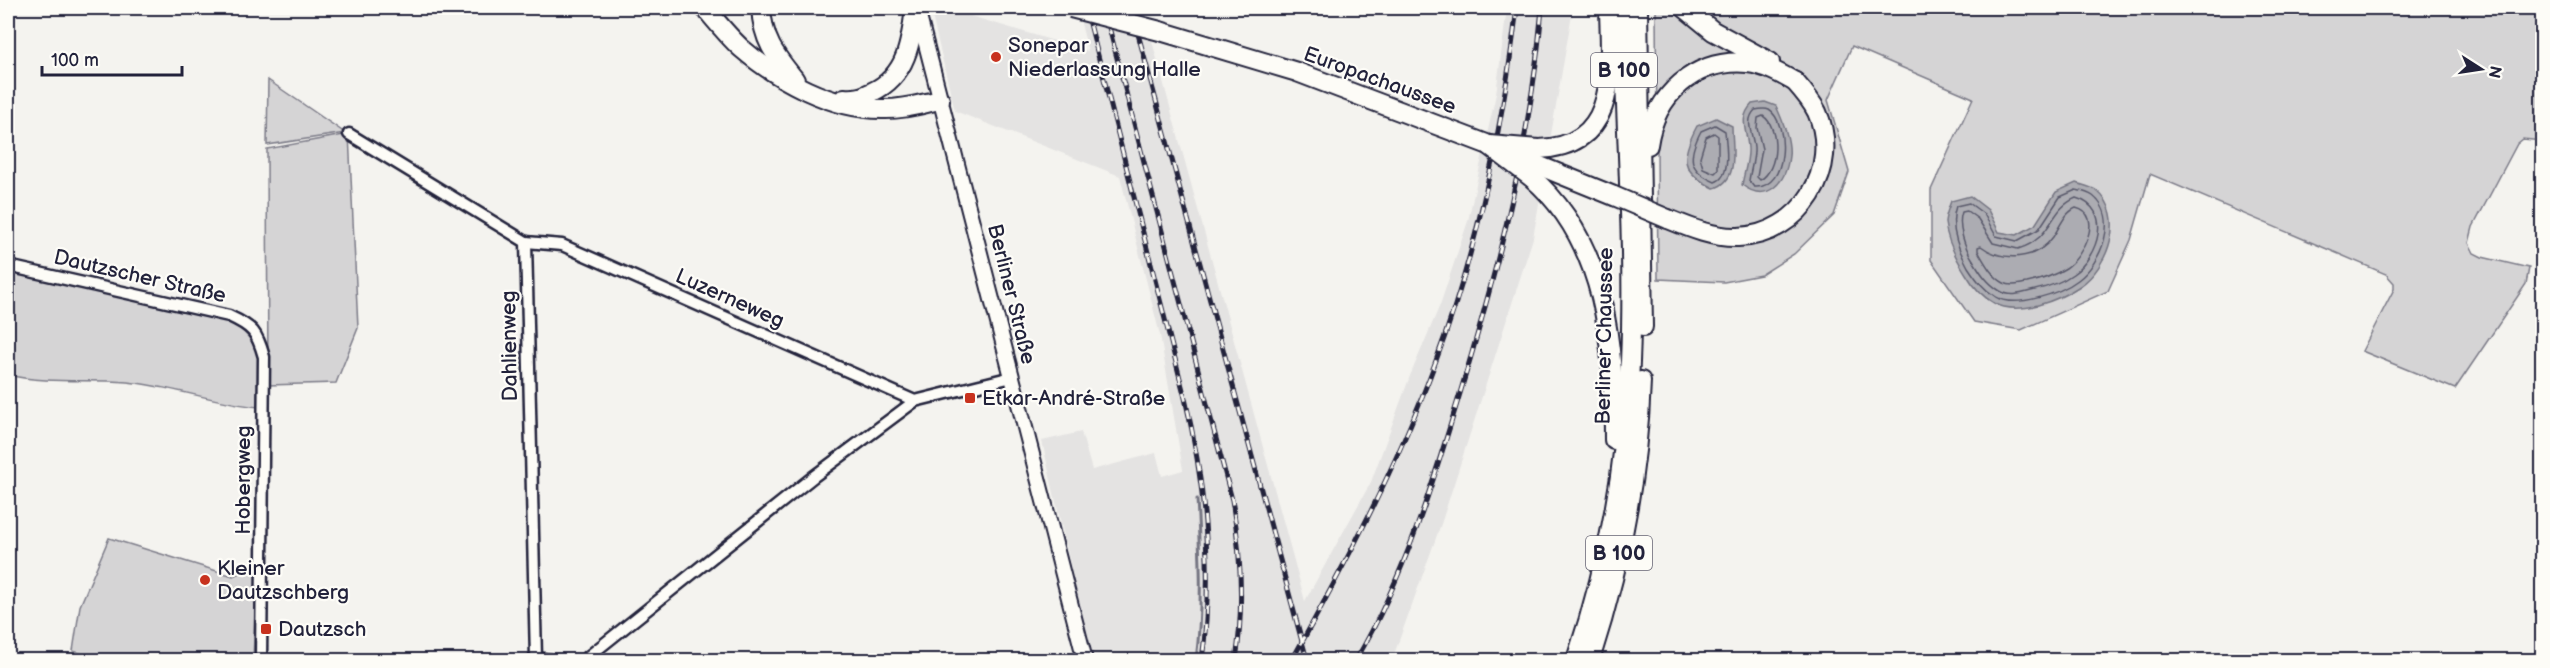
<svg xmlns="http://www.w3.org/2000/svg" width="2550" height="668" viewBox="0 0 2550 668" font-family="'Balsamiq Sans',sans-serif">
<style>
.built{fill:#e4e3e2}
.green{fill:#d5d4d5;stroke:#7c7b88;stroke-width:1.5}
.water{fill:#acacb2;stroke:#757582;stroke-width:1.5}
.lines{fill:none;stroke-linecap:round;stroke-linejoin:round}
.shore{stroke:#59596b;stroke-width:1.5}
.stream{stroke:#757582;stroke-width:3}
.minor-casing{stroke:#22223b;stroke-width:15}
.tertiary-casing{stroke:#22223b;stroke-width:18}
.primary-casing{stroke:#22223b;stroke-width:22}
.trunk-casing{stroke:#22223b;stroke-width:22}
.minor{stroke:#fdfcf7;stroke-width:10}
.tertiary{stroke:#fdfcf7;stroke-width:14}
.primary{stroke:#fdfcf7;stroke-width:18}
.trunk{stroke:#fdfcf7;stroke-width:18}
.rail-casing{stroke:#22223b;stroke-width:5}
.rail{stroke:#fdfcf7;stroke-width:3;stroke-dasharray:9;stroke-linecap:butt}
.primary-bridge-casing{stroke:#22223b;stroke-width:22;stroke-linecap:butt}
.trunk-bridge-casing{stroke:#22223b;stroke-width:22;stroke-linecap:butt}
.primary-bridge{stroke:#fdfcf7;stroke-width:18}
.trunk-bridge{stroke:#fdfcf7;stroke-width:18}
.poi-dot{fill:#c8321e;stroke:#fdfcf7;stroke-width:2}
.labels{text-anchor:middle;stroke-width:4.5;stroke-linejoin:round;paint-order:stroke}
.shield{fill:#fdfcf7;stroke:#646373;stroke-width:1.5}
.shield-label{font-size:20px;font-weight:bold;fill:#22223b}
.poi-label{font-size:21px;fill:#22223b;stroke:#fdfcf7;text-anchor:start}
.street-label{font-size:21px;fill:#22223b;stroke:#fdfcf7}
</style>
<rect width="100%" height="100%" fill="#f4f3ef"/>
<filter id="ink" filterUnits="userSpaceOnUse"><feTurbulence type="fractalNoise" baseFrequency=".0167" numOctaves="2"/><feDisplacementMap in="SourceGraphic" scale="12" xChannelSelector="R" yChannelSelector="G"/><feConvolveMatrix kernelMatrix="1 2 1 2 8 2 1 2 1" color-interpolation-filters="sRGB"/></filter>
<g filter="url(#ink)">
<path class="built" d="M930,8H944L1088,51L1077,8H1143L1305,601L1371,482L1410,376L1440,305L1468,221L1496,94L1507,8H1573L1533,238L1441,524L1392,660H1092L1042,441L1081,432L1092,470L1156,453L1162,476L1183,470L1160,335L1120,176L955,111Z"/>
<g class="green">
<path d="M1656,8H2542V141L2523,139L2517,144L2473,227L2469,243L2474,253L2482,257L2529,268L2526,284L2455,389L2362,351L2394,289V283L2386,274L2150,174L2131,240L2108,291L2021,330L1974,322L1931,260V190L1973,98L1852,46L1828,100L1849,172L1834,215L1794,254L1761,275L1724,282L1658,279Z"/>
<path d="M268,80L345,133L267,145Z"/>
<path d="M349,134L358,328L336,383L268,385L267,149Z"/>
<path d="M8,271L223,319C266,338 259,366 259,407C215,403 172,386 127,382C87,379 47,384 8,375Z"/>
<path d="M109,538L233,576L257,565L253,660H87V655L73,651L80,606Z"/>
</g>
<g class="water">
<path d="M1765,102L1776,106C1783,121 1791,140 1789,156C1786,183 1767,204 1742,185C1744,173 1749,159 1748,148C1747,130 1738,119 1752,104Z"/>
<path d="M1716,118L1732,126C1732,148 1740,181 1714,188C1680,172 1680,158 1697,126Z"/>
<path d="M2076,183C2082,185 2092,187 2097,191C2127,215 2108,268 2080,286C2059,300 2018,317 1994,303C1981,296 1973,286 1966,274C1957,260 1947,240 1945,223C1945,216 1949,207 1951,201L1970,196L1988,210L1999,232L2017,235L2035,225L2056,192Z"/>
</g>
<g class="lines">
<g class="shore">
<path d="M1755,110C1760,109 1765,108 1769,110C1789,122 1789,190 1754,187L1749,181C1750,171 1755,158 1754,147C1753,134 1744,121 1755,110Z"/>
<path d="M1763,116C1780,127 1779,170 1760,180L1757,177L1762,149L1757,128L1758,118Z"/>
<path d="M1715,125L1725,131C1726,145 1732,177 1715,182C1687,170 1688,156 1701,131Z"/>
<path d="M1714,133L1718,136V170L1715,173L1703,168L1700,157L1706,137Z"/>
<path d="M2076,190C2081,191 2089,193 2093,196C2120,218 2101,263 2078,280C2061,293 2015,309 1996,297C1983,289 1976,279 1968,267C1958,249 1949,226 1956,206L1969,203L1984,214L1996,236L2017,241L2039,229L2060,197Z"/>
<path d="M2076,198C2114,209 2098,257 2073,274C2061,283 2045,288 2031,291C2020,294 2010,297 2000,291C1987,283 1980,272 1973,260C1965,248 1957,226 1962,212L1967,211L1978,219L1993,243L2018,249C2054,238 2049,209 2076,198Z"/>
<path d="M2076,208C2105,215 2082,258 2066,268C2055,275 2041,280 2027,283C2019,284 2012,287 2004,283C1992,277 1985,263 1978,251V247L1981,246C2002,262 2036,261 2053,237C2060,227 2064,213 2076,208Z"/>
</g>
<path class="stream" d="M1196,660C1203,607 1200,553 1197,499"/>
<g class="minor-casing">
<g id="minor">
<path d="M349,134L526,242L536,658"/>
<path d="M526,242L562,245L915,401"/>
<path d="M8,266L229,316C253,327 257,332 264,357L261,660"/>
<path d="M532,660L536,658L550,660"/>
<path d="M584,660L813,477L915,401L1012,377"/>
</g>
</g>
<g class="tertiary-casing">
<path id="tertiary" d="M917,9L1085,660"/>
</g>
<g class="primary-casing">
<g id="primary">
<path d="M705,8C716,21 728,36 741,48C778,80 832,109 882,109C902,110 921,104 940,100"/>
<path d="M761,8C763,41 775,55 795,80"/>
<path d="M1160,31L1297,72L1489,145"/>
<path d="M844,98C856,99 862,97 872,92C907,76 911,42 915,8"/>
<path d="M1535,164L1614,196"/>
<path d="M1668,219C1690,228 1714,238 1738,237C1801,235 1842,168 1817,112C1811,100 1803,91 1795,82"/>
</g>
</g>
<g class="trunk-casing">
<g id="trunk">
<path d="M1638,8L1643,327"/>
<path d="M1685,8L1713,31L1770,62"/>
<path d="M1648,145C1655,95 1695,58 1748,63C1765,65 1781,74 1795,82"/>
<path d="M1539,149C1621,146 1610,67 1609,8"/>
<path d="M1531,177C1607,242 1614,346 1614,440"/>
<path d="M1576,660C1608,564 1627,464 1630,362C1635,245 1625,125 1623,8"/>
<path d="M1590,660C1619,570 1638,477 1641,381"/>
</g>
</g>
<use href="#minor" class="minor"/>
<use href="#tertiary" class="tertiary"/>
<use href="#primary" class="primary"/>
<use href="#trunk" class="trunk"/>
<g class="rail-casing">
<g id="rail">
<path d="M1086,8L1185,398C1205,484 1214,572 1202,660"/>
<path d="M1104,8L1232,500C1241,553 1244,607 1236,660"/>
<path d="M1131,8L1307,660"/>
<path d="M1292,660C1345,565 1396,468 1434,366C1478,250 1502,130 1517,8"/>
<path d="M1356,660C1405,576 1433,483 1461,390C1499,264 1531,139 1542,8"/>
</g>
</g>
<use href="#rail" class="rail"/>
<g class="primary-bridge-casing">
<g id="primary-bridge">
<path d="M1071,8L1160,31"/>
<path d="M1499,149L1535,164"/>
<path d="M1614,196L1668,219"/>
</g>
</g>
<g class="trunk-bridge-casing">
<g id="trunk-bridge">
<path d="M1489,145L1531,177"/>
<path d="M1489,145L1539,149"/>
</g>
</g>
<use href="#primary-bridge" class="primary-bridge"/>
<use href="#trunk-bridge" class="trunk-bridge"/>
</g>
</g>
<g class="poi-dot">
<circle cx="996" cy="57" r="6"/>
<rect x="964" y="392" width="12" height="12" rx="3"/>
<circle cx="205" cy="580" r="6"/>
<rect x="260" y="623" width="12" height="12" rx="3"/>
</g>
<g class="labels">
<g class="shield">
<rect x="1591" y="53" width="66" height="34" rx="4.5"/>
<rect x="1586" y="536" width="66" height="34" rx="4.5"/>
</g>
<g class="shield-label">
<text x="1624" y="77">B 100</text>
<text x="1619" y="560">B 100</text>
</g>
<g class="poi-label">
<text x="1008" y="52">Sonepar<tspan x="1008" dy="24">Niederlassung Halle</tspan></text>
<text x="982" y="405">Etkar-André-Straße</text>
<text x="217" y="575">Kleiner<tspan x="217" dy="24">Dautzschberg</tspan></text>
<text x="278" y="636">Dautzsch</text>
</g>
<g class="street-label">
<text transform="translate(1380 80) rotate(20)" y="7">Europachaussee</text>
<text transform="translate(140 276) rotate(13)" y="7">Dautzscher Straße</text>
<text transform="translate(1012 294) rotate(76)" y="7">Berliner Straße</text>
<text transform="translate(730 298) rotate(24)" y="7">Luzerneweg</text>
<text transform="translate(1604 336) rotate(-89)" y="7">Berliner Chaussee</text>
<text transform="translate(509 346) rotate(-91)" y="7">Dahlienweg</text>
<text transform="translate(243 480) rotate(-90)" y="7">Hobergweg</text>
</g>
</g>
<rect width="2550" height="668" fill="none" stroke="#fdfcf7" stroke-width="30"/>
<rect x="15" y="15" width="2520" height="638" fill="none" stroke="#22223b" stroke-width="2" filter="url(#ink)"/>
<g transform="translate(2481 69) rotate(102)" stroke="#fdfcf7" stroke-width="4.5" paint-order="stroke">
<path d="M0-4.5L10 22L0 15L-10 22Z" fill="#22223b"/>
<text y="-9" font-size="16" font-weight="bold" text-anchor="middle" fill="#22223b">N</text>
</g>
<path d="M42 66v9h140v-9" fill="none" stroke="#22223b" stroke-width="3"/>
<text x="51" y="66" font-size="18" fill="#22223b" stroke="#fdfcf7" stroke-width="4.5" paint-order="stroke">100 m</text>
</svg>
